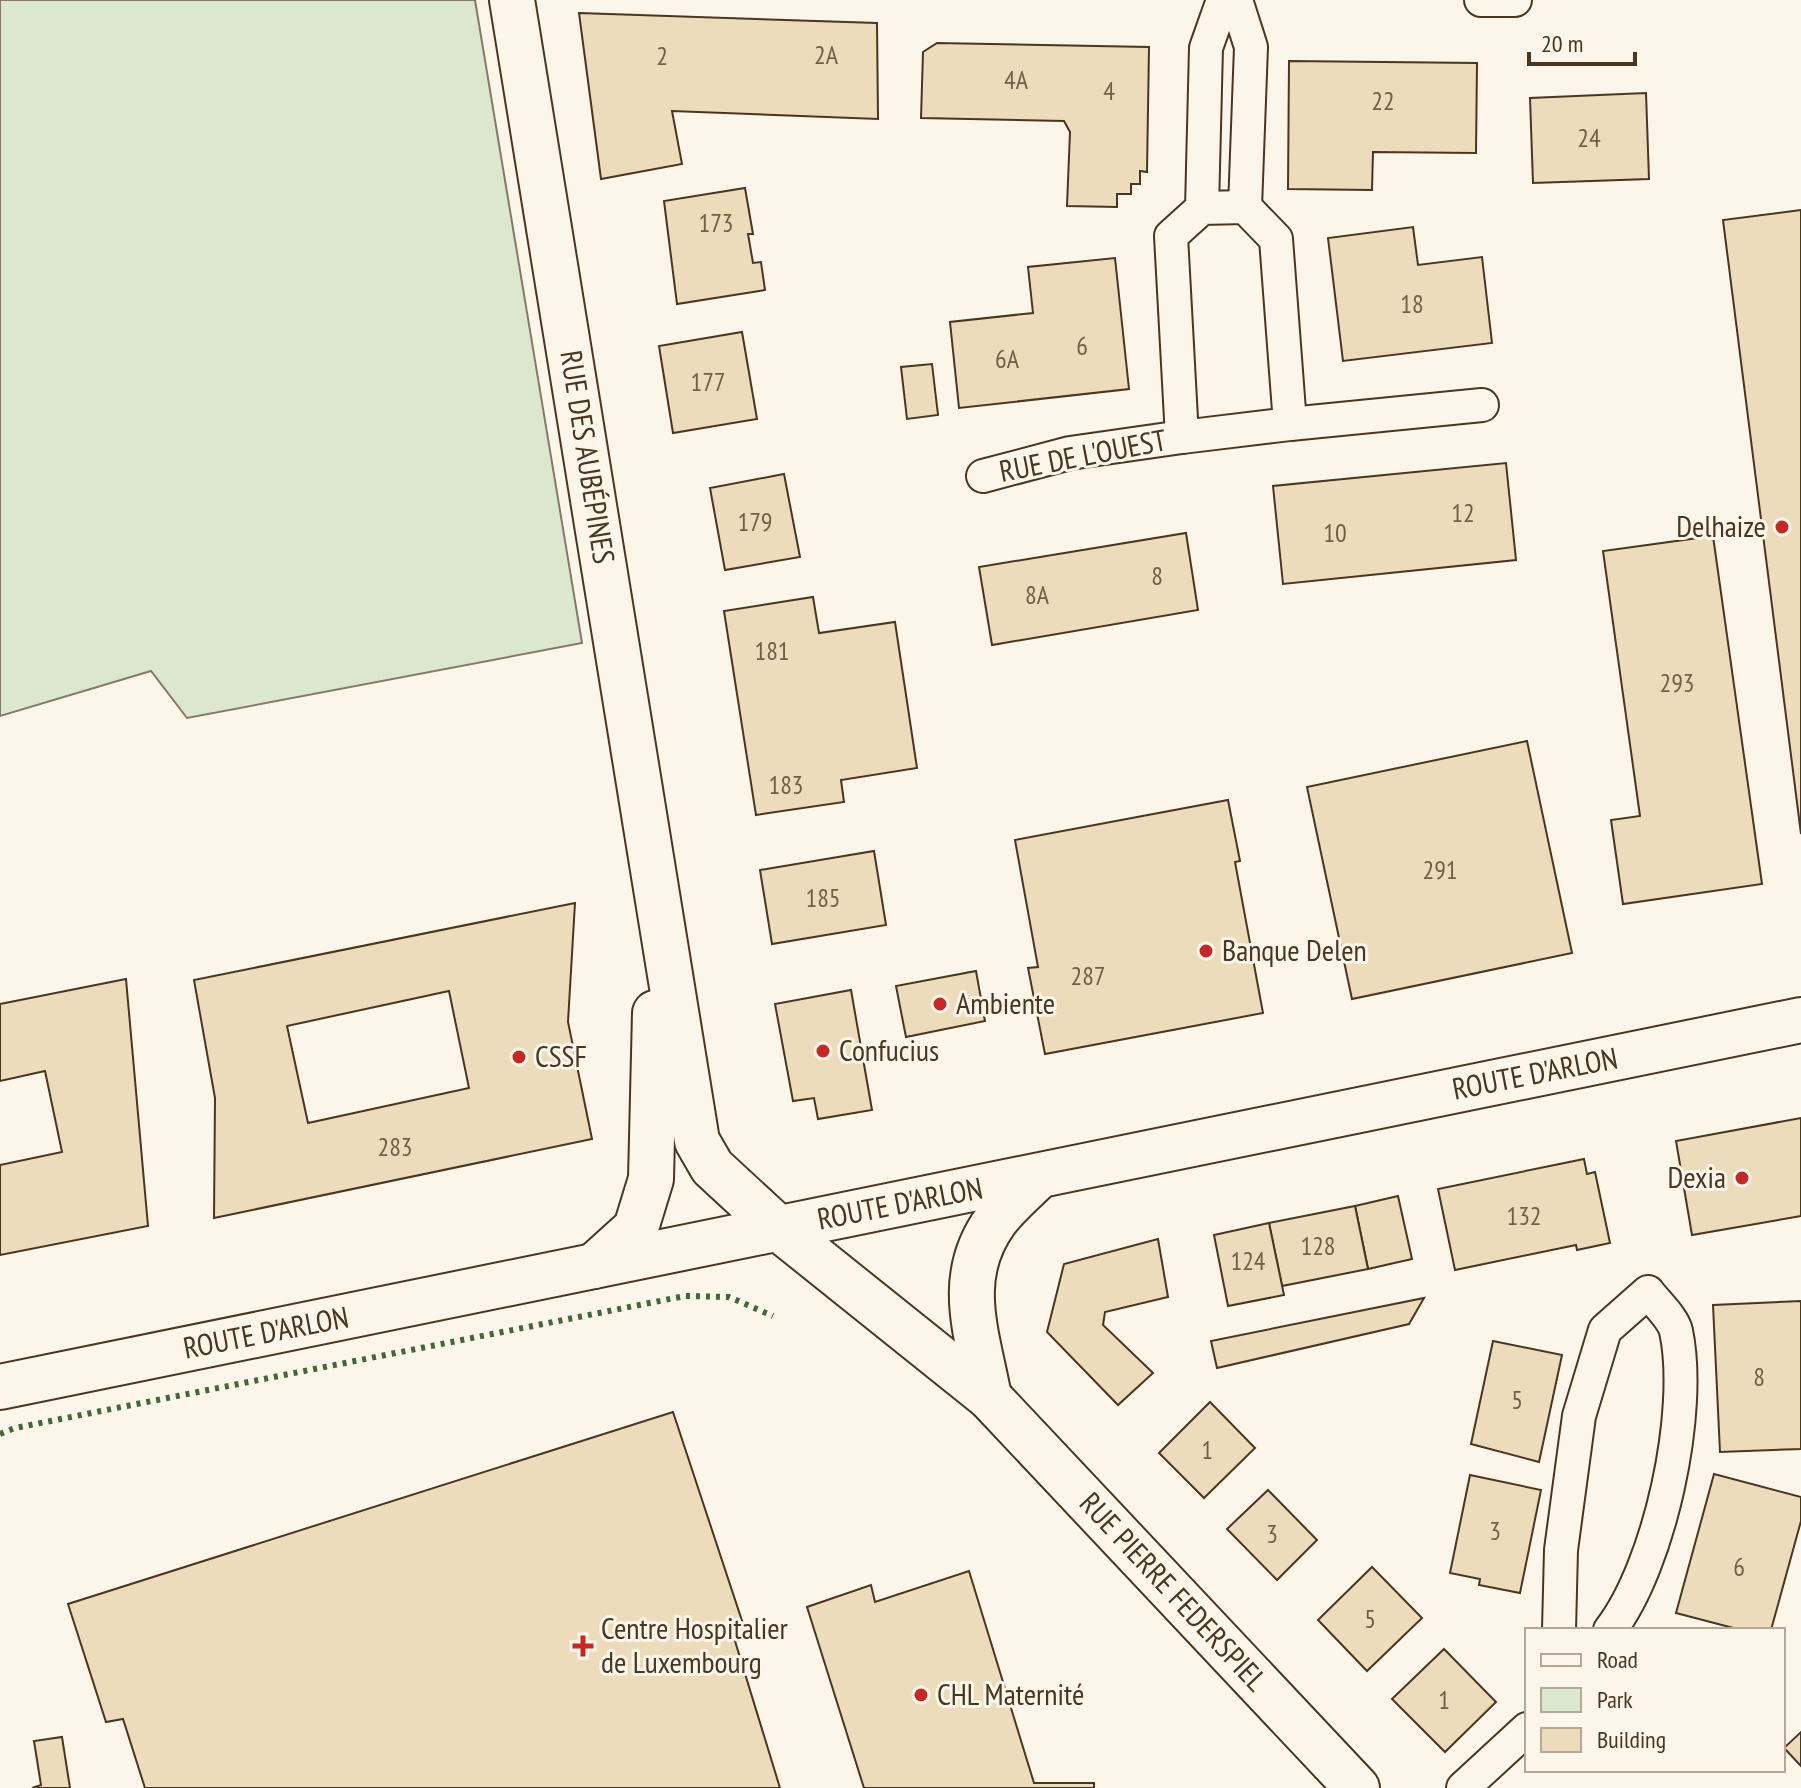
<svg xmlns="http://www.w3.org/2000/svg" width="1801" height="1788" viewBox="0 0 1801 1788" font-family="'PT Sans Narrow',sans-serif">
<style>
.green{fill:#dce7d0;stroke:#887966;stroke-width:2}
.building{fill:#ecdcbc;stroke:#4a3520;stroke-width:2;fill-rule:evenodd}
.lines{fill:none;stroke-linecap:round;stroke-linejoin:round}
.street-casing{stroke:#4a3520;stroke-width:36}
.secondary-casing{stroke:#4a3520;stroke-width:48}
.primary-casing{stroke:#4a3520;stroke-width:48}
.street{stroke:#fbf6e9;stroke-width:32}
.secondary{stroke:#fbf6e9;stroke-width:44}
.primary{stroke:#fbf6e9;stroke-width:44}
.hedge{stroke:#436837;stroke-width:6;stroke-dasharray:4 6;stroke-linecap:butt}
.poi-dot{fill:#c62828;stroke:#fbf6e9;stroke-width:3}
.labels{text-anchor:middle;stroke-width:6;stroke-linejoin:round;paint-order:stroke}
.number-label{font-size:26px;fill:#725f47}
.street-label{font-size:30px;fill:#4a3520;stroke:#fbf6e9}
.poi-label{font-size:30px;fill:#4a3520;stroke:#fbf6e9;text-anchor:start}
</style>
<rect width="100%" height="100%" fill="#fbf6e9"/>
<path class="green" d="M0,0H475L582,643L187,718L151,671L0,716Z"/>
<g class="building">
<path d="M579,13L877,23L878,119L672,111L682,164L601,179Z"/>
<path d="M937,43L1149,47L1147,172L1140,171V184H1131V194H1117V207L1067,206L1070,132L1064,121L921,118L923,52Z"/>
<path d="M1289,61L1477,63L1476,153L1373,152L1372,190L1288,189Z"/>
<path d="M1646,93L1649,179L1533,183L1530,98Z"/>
<path d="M745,188L753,234H748L753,263L761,262L765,290L677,304L664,201Z"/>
<path d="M1801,210V834L1723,220Z"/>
<path d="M1413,227L1418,265L1482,257L1492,343L1343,361L1328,238Z"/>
<path d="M1115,258L1129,389L959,408L950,322L1033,313L1028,267Z"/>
<path d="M742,332L757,419L673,433L659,346Z"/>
<path d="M932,364L938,415L907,419L901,367Z"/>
<path d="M1506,463L1516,560L1283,584L1273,486Z"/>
<path d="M784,474L800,557L725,570L710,488Z"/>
<path d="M1186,533L1198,610L992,645L979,567Z"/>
<path d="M1713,536L1762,884L1623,904L1611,820L1640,816L1603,551Z"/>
<path d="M813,597L819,633L895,622L917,768L841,780L844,802L756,815L724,611Z"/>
<path d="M1527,741L1572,953L1352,999L1307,787Z"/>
<path d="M1228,800L1240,861L1235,862L1263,1013L1045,1054L1028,968L1038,967L1015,840Z"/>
<path d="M874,851L886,925L772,944L760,870Z"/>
<path d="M575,903L568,1022L592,1139L214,1218L215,1098L194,980ZM449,991L469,1088L308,1123L287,1026Z"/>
<path d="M976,971L985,1021L906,1037L896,986Z"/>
<path d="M126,979L148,1226L0,1255V1165L62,1152L45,1071L0,1081V1004Z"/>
<path d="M851,990L872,1110L818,1119L814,1098L793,1101L775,1004Z"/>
<path d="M1801,1118V1216L1692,1235L1676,1141Z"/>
<path d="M1584,1159L1587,1174L1595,1172L1610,1243L1577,1250L1576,1245L1455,1270L1438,1189Z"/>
<path d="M1398,1196L1412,1259L1368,1269L1355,1206Z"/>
<path d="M1355,1206L1368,1269L1282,1286L1269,1223Z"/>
<path d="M1269,1223L1284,1295L1228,1306L1214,1235Z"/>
<path d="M1158,1239L1168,1297L1105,1312L1103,1325L1153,1373L1118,1405L1047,1332L1064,1264Z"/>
<path d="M1424,1298L1409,1324L1217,1368L1211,1341Z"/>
<path d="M1801,1301V1449L1720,1452L1713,1305Z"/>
<path d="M1493,1341L1562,1355L1539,1462L1471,1444Z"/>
<path d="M1210,1402L1255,1448L1204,1498L1159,1453Z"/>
<path d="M673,1412L748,1639L735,1641L780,1788H145L123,1719L106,1722L68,1604Z"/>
<path d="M1714,1474L1801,1497V1521L1771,1630H1741L1676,1613Z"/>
<path d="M1470,1475L1541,1490L1520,1593L1479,1585L1480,1579L1450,1573Z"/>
<path d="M1268,1490L1317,1540L1277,1580L1227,1529Z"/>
<path d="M1372,1567L1422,1618L1367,1671L1318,1620Z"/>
<path d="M969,1571L1034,1783H1094V1788H864L807,1607L871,1585L875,1602Z"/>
<path d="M1444,1649L1496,1702L1445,1752L1392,1699Z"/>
<path d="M1801,1732V1766L1784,1748Z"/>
<path d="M62,1737L70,1788H32L41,1785L34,1741Z"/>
</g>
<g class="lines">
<g class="street-casing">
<g id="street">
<path d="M1236,0L1251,47L1245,207"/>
<path d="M1481,0H1515"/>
<path d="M1202,208L1245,207L1276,239L1290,424L1182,437L1171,236L1202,208L1206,48L1223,0"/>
<path d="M1290,424L1482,405"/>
<path d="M983,476L1070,453L1182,437"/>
<path d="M1559,1630L1561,1550L1579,1416L1605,1330L1648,1292C1656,1303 1673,1318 1676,1331C1693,1411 1660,1565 1610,1630"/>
<path d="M1463,1788L1527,1729"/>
</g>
</g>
<g class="secondary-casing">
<g id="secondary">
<path d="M512,0L697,1141L712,1167L778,1228L989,1397L1357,1788"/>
<path d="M594,1266L636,1228L651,1179L655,1013"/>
<path d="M989,1397C977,1333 954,1277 996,1220C1008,1204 1025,1190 1039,1176"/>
</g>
</g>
<g class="primary-casing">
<path id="primary" d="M0,1387L1801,1020"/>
</g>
<use href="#street" class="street"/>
<use href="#secondary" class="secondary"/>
<use href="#primary" class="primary"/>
<path class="hedge" d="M0,1434L15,1428L685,1296L729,1297L773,1316"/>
</g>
<g class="poi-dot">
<circle cx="1782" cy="527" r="8"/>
<circle cx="1206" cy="951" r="8"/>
<circle cx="940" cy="1004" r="8"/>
<circle cx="823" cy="1051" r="8"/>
<circle cx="519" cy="1057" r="8"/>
<circle cx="1742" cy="1178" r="8"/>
<path d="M579 1634h8v8h8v8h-8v8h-8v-8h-8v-8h8z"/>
<circle cx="921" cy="1695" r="8"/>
</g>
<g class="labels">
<g class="number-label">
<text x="826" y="64">2A</text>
<text x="662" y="65">2</text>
<text x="1016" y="89">4A</text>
<text x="1109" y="100">4</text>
<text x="1383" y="110">22</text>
<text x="1589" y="147">24</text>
<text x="716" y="232">173</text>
<text x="1412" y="313">18</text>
<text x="1082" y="355">6</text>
<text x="1007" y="368">6A</text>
<text x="708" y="391">177</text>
<text x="1463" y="522">12</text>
<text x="755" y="531">179</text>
<text x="1335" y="542">10</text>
<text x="1157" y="585">8</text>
<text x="1037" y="604">8A</text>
<text x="772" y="660">181</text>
<text x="1677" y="692">293</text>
<text x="786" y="794">183</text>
<text x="1440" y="879">291</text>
<text x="823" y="907">185</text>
<text x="1088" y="985">287</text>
<text x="395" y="1156">283</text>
<text x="1524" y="1225">132</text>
<text x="1318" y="1255">128</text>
<text x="1248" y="1270">124</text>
<text x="1759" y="1386">8</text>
<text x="1517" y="1409">5</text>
<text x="1207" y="1459">1</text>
<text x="1495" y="1540">3</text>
<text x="1272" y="1543">3</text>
<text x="1739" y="1576">6</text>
<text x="1370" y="1628">5</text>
<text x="1444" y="1709">1</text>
</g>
<g class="street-label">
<text transform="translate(1083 456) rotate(-11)" y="10">RUE DE L'OUEST</text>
<text transform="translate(587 457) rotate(81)" y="10">RUE DES AUBÉPINES</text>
<text transform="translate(1535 1074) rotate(-11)" y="10">ROUTE D'ARLON</text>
<text transform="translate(900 1204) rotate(-11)" y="10">ROUTE D'ARLON</text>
<text transform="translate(266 1333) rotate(-11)" y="10">ROUTE D'ARLON</text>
<text transform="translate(1173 1592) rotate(47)" y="10">RUE PIERRE FEDERSPIEL</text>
</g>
<g class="poi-label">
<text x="1766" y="537" text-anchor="end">Delhaize</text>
<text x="1222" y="961">Banque Delen</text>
<text x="956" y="1014">Ambiente</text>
<text x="839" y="1061">Confucius</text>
<text x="535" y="1067">CSSF</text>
<text x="1726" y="1188" text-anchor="end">Dexia</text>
<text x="601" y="1639">Centre Hospitalier<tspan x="601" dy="34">de Luxembourg</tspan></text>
<text x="937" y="1705">CHL Maternité</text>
</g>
</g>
<rect x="1525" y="1628" width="260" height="144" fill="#fbf6e9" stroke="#b4a999" stroke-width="2"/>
<rect x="1541" y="1654" width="40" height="12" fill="#fbf6e9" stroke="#b4a999" stroke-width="2"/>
<text x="1597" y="1668" font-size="24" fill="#4a3520">Road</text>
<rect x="1541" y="1688" width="40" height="24" fill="#dce7d0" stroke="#b4a999" stroke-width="2"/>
<text x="1597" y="1708" font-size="24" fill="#4a3520">Park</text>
<rect x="1541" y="1728" width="40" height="24" fill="#ecdcbc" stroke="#b4a999" stroke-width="2"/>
<text x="1597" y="1748" font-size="24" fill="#4a3520">Building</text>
<path d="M1529 52v12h106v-12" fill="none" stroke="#4a3520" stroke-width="4"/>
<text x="1541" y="52" font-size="24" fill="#4a3520" stroke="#fbf6e9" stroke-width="6" paint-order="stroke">20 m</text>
</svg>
